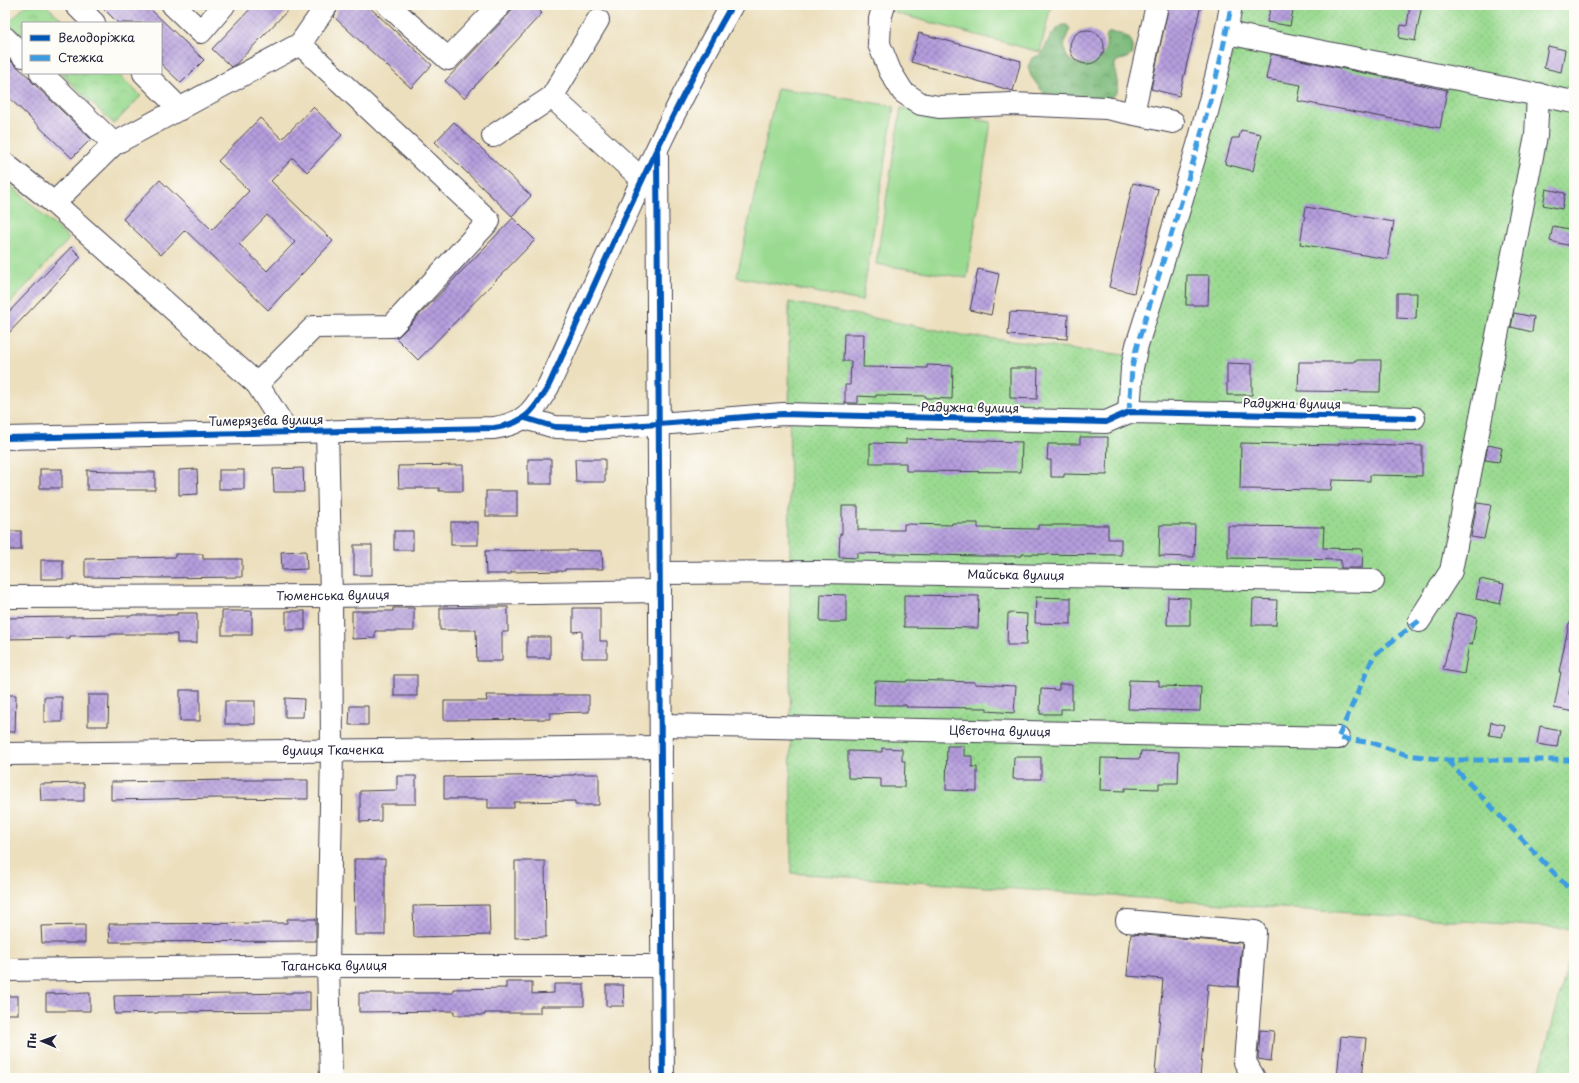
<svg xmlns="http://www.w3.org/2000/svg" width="1579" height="1083" viewBox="0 0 1579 1083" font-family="'Playpen Sans',sans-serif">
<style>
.grass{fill:url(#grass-dots);stroke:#5e7e66}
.forest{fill:url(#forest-crowns);stroke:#4e6e5a}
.park{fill:url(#park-crowns);stroke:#5e7e66}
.pitch{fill:#9ada90;stroke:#5e7e66}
.building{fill:url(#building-cross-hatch);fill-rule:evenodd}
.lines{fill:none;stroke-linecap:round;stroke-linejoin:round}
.minor-casing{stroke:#403e4e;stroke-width:24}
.minor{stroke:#fff;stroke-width:22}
.quiet{stroke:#3c9ce2;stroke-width:5;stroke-dasharray:10 5;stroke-linecap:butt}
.cycleway-casing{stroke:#fdfcf7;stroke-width:8}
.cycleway{stroke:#0057b8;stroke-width:6}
.labels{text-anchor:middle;stroke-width:4;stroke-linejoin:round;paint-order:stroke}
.street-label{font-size:12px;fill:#22223b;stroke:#fdfcf7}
</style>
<defs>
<pattern id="grass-dots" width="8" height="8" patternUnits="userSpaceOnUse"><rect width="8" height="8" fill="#9ada90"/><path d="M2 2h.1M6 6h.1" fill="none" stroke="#84bb7d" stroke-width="1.8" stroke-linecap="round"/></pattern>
<pattern id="forest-crowns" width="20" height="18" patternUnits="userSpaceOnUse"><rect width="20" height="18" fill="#7bba7a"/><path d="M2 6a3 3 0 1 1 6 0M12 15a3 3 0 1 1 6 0" fill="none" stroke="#649765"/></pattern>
<pattern id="park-crowns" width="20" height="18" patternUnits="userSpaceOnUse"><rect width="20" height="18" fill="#9ada90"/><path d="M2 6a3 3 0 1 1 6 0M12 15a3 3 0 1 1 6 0" fill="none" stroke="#84bb7d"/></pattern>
<pattern id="building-cross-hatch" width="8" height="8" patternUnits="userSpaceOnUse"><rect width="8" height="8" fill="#b59ddd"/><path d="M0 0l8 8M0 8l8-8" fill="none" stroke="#9380b4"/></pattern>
</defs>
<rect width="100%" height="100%" fill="#fdfcf7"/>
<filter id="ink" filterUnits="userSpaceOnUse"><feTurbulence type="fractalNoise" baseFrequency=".025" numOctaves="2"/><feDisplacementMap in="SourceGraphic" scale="8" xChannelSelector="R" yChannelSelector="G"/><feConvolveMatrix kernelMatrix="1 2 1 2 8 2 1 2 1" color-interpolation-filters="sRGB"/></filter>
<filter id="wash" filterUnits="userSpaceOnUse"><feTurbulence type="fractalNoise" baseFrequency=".012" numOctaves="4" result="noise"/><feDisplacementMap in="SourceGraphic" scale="16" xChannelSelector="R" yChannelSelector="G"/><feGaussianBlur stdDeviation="0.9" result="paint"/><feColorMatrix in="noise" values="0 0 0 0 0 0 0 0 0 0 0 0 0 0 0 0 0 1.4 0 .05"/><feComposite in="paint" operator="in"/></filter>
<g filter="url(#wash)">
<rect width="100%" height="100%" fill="#ecdfbd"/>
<g class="grass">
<path d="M1243,5H1574V929L791,873L789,302L963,335L1141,357L1235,44Z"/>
<path d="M1574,941V1078H1538Z"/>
</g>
<path class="forest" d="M1063,25H1067L1070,29C1067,35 1063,44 1065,51C1068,69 1098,68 1105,52C1107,47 1106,43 1106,37L1108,33C1116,32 1130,35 1132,43C1133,46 1133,51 1133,54L1125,59L1119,60L1115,63C1114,74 1119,80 1117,93L1105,101L1061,99L1044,94L1031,76L1028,67L1032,58L1041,55C1047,44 1051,31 1063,25Z"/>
<g class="park">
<path d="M26,5H46L65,23H23V37L8,23Z"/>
<path d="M60,73H117L141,96L114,124Z"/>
</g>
<g class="pitch">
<path d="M897,5H1051L1040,52L895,13Z"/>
<path d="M777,88L894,106L862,301L737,277Z"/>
<path d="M901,108L991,122L967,278L876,264Z"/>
<path d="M5,180L69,239L5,309Z"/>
</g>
<g id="blocks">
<g class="building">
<path d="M100,5H146L204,60L181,83L161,64V23H118Z"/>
<path d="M254,5H293L236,64L231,67L212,49Z"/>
<path d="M339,5H367L432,65L411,88L334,17Z"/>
<path d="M515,5H533L542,13L464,98L445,81L509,14Z"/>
<path d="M1169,5H1201L1179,96L1151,89Z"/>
<path d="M1271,5H1294L1290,26L1267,22Z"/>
<path d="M1410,5H1422L1415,41L1399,38L1401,25L1407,26Z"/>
<circle cx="1087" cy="47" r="17"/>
<path d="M919,33L1021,61L1013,91L911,62Z"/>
<path d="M1548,46L1565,50L1561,72L1544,68Z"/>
<path d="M1271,54L1447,90L1440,128L1298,101L1301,85L1266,79Z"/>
<path d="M5,56L30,78L32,82L91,139L72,158L5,94Z"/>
<path d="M313,107L342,135L307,172L293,158L271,181L333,241L268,310L185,230L161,255L123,219L160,180L212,230L249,191L218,161L260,118L282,139ZM267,215L295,242L267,271L239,244Z"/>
<path d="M454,122L531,196L512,216L435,142Z"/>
<path d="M1241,130L1261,134L1253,171L1225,164L1232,138H1239Z"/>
<path d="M1133,183L1158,189L1134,293L1109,287Z"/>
<path d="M1546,189L1565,193L1562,209L1543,205Z"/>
<path d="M1306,207L1394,222L1387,259L1300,244Z"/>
<path d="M513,218L535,240L418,360L396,338L401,334Z"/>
<path d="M1553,226L1574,230L1571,246L1550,241Z"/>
<path d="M71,247L81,257L5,337V316Z"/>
<path d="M978,269L999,274L991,315L970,310Z"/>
<path d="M1187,275H1209L1208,305H1186Z"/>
<path d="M1397,293H1417L1416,319L1397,318Z"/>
<path d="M1010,312L1068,315L1067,339L1008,335Z"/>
<path d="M1514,313L1534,317L1532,332L1511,327Z"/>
<path d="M844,334H864L863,367L927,368V365L953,366L952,399L926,398V396L876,395V397L858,396V403H845V385H850L851,361H843Z"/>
<path d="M1355,360H1381L1380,392L1298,391L1299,362H1354Z"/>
<path d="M1227,363L1252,364V395H1227Z"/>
<path d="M1010,368H1038L1037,399L1010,398Z"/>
<path d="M1080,437H1108L1107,475L1064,474V477H1051V460H1047L1048,444H1080Z"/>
<path d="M906,439L1022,442L1021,472L906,471V463H870V443L906,444Z"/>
<path d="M1241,443L1339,445V443L1422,446V476L1370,475V481L1332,480L1331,490L1240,489Z"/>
<path d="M1488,445L1502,448L1499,462L1485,460Z"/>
<rect x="528" y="459" width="23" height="25"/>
<path d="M575,459H605V482H576Z"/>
<path d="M463,465V491H439V488H399L398,466Z"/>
<path d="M303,468L304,492H274L273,469Z"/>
<rect x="40" y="469" width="22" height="19"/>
<path d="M197,469L198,494L179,495V470Z"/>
<path d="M87,470L109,471V472H155V490H87Z"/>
<rect x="219" y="470" width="25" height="19"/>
<rect x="486" y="491" width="31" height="25"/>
<path d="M1477,503L1491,505L1484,539L1471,537Z"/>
<path d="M842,506H858V530H904V524L952,525V523H978V528L1038,529V525H1108V539H1121V555L1022,554V556H978L857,553V558L839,557L840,534H842Z"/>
<rect x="451" y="522" width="27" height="23"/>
<path d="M1160,525H1195L1194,557L1159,556Z"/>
<path d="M1228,526L1324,527L1323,548L1363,549L1362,568H1341V560L1228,558Z"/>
<rect x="5" y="531" width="16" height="19"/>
<rect x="394" y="531" width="19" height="19"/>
<rect x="354" y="545" width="18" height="30"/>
<path d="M565,550L602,551L603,569H565V571L511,572V574H486L485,551Z"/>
<path d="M306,551L307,569L282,570L281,552Z"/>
<path d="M175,554H203V559H242V577L156,578L85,577V559L175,557Z"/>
<rect x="41" y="560" width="22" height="19"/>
<path d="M1480,579L1504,584L1500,604L1476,599Z"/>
<path d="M821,594L846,595V622H820Z"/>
<path d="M904,595L979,596L978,628L904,627Z"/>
<path d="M1036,597L1071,598V624L1035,623Z"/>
<path d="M1168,597L1190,598V625H1167Z"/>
<path d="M1253,599L1277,600L1276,625H1252Z"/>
<path d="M482,607H508V632H502V661H477L476,630H440V608Z"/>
<path d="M393,608H414V631H375V638L352,639V611H393Z"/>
<path d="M573,608H600V641H607V658H582V631L573,632Z"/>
<rect x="222" y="611" width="30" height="24"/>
<rect x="286" y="611" width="19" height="19"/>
<path d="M177,613H197V643H177V634H111V635L70,636V638L5,639V618L132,616V615H177Z"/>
<path d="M1008,613L1027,614L1026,645H1007Z"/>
<path d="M1456,613L1477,617L1472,645L1469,644L1464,674L1443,670Z"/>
<path d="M1569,623H1574V673L1569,694L1574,695V712L1554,708L1561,672H1559Z"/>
<rect x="527" y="637" width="23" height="21"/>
<rect x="394" y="675" width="23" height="21"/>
<path d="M907,680L975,682V684L1016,686L1014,713L987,711V708L906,707V705H874L875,681L906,682Z"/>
<path d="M1129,680L1159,681V686L1201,687L1200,711L1128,709Z"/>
<path d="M1059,684H1072V709H1061V714H1040L1041,689L1059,690Z"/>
<rect x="180" y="690" width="20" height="31"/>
<path d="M5,695H16L15,732H5Z"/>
<path d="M88,695H109L108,726H88Z"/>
<path d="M486,695H589V712L550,713V719L444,720V701H487Z"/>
<rect x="44" y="697" width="18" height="25"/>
<path d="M285,698L304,699L303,717H285Z"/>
<rect x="225" y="701" width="30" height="23"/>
<path d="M350,706H368V725H349Z"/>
<path d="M1491,722L1505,725L1502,737L1489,735Z"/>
<path d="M1540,726L1560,730L1557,747L1537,744Z"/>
<path d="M947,746H964V756H972V767H977V791L946,790Z"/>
<path d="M882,748L902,749V761H905L904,787H881V779L848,778V751L882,752Z"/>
<path d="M1141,751L1179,752L1178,783H1159V789L1125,788V791L1100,790L1101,758L1140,759Z"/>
<path d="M1014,757H1041V779H1013Z"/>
<path d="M575,774H599V805H575V801L514,802V808H488V799H444V777L575,775Z"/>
<path d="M397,776H416V804H381V821L360,822V791L397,790Z"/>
<path d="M231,780H308V799L217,798L111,800V782Z"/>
<path d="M84,783V801H41L40,784Z"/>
<path d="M354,859H385V935H355Z"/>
<path d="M515,861H545L546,937L515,938Z"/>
<path d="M489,905L490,935L414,937L413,906Z"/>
<path d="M287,919H316V941L110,942L109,924L287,923Z"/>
<path d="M85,925V943H42L41,926Z"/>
<path d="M1131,934L1242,943L1238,987L1208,984L1200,1078L1155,1074L1163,979L1127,976Z"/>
<path d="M506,982H532V994L554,993V984H584V1006H540V1013H485V1015H454V1011L359,1012V993H453V989L506,988Z"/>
<path d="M606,985H623L624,1006H606Z"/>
<path d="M292,992H310V1011L158,1012V1013L115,1014L114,996L292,993Z"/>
<path d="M90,993V1011H46V994Z"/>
<rect x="5" y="996" width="13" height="18"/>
<path d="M1260,1030L1274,1031L1271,1061L1258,1059Z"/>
<path d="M1341,1036L1366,1038L1362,1078H1337Z"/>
</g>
</g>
</g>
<g filter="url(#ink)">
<use href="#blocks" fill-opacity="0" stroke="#403e4e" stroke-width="1"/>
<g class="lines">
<g class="minor-casing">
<g id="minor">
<path d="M76,5L94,23"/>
<path d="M173,5L201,32L224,5"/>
<path d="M388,5L448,59L500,5"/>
<path d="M884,5L880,19L879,44L890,71L903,92L921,104L939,107L1012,104L1106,108L1173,122"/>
<path d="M1227,33L1574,102"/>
<path d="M5,38L23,56"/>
<path d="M300,44L327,5"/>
<path d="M144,73L180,109"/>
<path d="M552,97L598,20"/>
<path d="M1133,113L1157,5"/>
<path d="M493,136L552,97L643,180"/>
<path d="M114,144L300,44L489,221L392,326L314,327L257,384L287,431"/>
<path d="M657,155L663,1078"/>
<path d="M5,164L54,203L114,144L41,73"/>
<path d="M54,203L257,384"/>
<path d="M1129,412L1132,368L1137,345C1159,276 1180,207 1200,138C1212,94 1224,50 1231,5"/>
<path d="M525,418L555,427L592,428L659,424L783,414L1106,422L1129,412L1414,418"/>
<path d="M327,431L331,596L332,751L328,966L331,1078"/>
<path d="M5,438L494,428C525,423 532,413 548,387C607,258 662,127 732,5"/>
<path id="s1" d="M660,573L816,572L1373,581"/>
<path id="s2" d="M5,597L331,596L660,591"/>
<path d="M1419,621L1451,571L1536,136L1538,94"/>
<path id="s3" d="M661,725L1338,738"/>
<path id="s4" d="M5,754L661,747"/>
<path d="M1127,921L1255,932L1245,1062L1254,1078"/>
<path id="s5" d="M5,970L328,966H662"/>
</g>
</g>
<use href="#minor" class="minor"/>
<g class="quiet">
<path d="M1129,412L1132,368L1137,345C1159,276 1180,207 1200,138C1212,94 1224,50 1231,5"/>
<path d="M1419,621L1374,655L1338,738L1373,743L1407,755L1447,760H1574"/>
<path d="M1447,760L1574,894"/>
</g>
<g class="cycleway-casing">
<g id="cycleway">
<path d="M657,152L663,1078"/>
<path d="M525,418L555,427L592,428L659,424L783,414L1106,422L1129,412L1414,418"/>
<path d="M5,438L494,428C525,423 532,413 548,387C607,258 662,127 732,5"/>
</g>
</g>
<use href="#cycleway" class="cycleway"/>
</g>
</g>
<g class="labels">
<g class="street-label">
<text transform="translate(1292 404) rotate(1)" y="4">Радужна вулиця</text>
<text transform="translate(970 408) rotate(1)" y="4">Радужна вулиця</text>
<text transform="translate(266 421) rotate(-1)" y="4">Тимерязєва вулиця</text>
<text dy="4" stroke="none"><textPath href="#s1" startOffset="356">Майська вулиця</textPath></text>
<text dy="4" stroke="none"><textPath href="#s2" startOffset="328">Тюменська вулиця</textPath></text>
<text dy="4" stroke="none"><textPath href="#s3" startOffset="339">Цвєточна вулиця</textPath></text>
<text dy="4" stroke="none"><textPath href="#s4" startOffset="328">вулиця Ткаченка</textPath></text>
<text dy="4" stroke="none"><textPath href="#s5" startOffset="329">Таганська вулиця</textPath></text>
</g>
</g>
<rect width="1579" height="1083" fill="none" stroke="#fdfcf7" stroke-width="20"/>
<rect x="22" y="22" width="140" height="52" fill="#fdfcf7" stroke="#a5a5ac"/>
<rect x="30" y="35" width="20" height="6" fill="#0057b8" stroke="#a5a5ac"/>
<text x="58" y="42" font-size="12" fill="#22223b">Велодоріжка</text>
<rect x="30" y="55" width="20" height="6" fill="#3c9ce2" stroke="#a5a5ac"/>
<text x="58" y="62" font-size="12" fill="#22223b">Стежка</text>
<g transform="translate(42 1041) rotate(272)" stroke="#fdfcf7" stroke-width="3" paint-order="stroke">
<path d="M0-3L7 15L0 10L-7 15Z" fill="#22223b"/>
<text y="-6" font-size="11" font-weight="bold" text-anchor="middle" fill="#22223b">Пн</text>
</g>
</svg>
